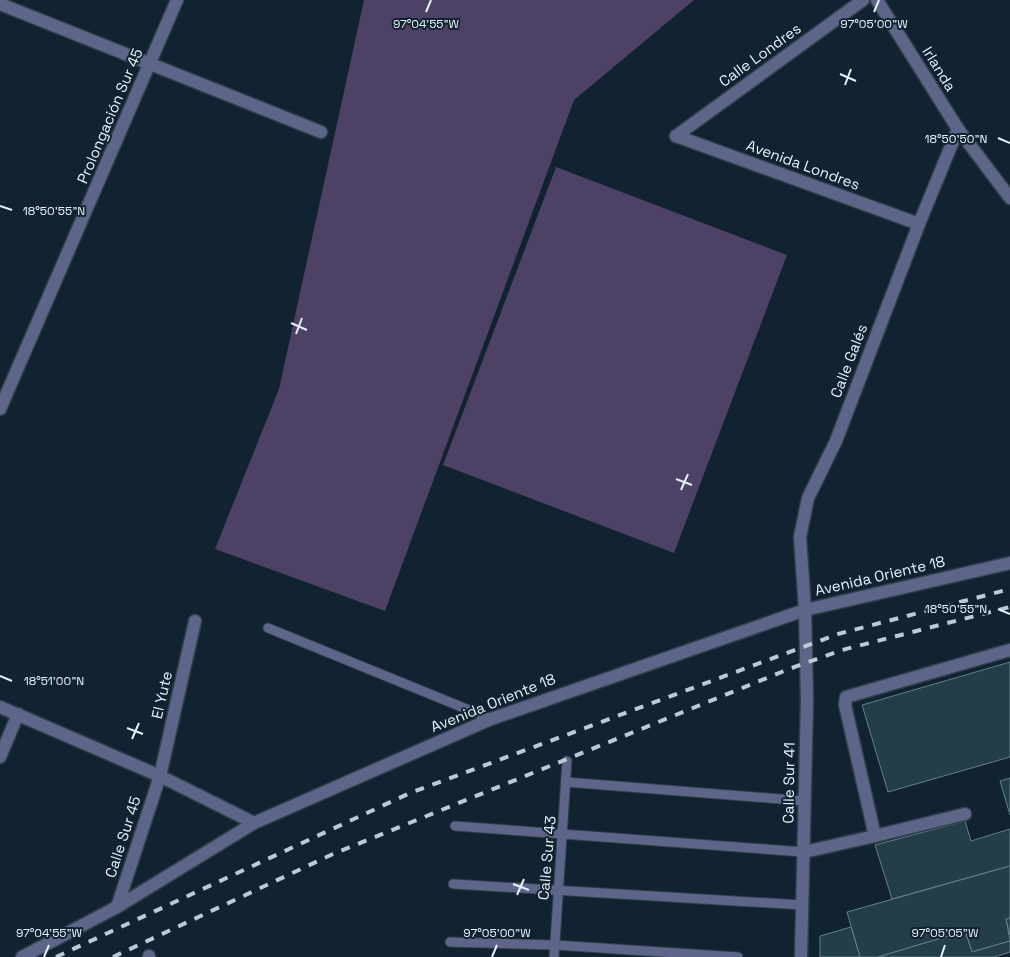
<svg xmlns="http://www.w3.org/2000/svg" width="1010" height="957" viewBox="0 0 1010 957" font-family="'Space Grotesk',sans-serif">
<style>
.green{fill:#4d4165}
.building{fill:#233e47;stroke:#63818a}
.lines{fill:none;stroke-linecap:round;stroke-linejoin:round}
.lane-casing{stroke:#2f3f4c;stroke-width:11}
.street-casing{stroke:#2f3f4c;stroke-width:15}
.lane{stroke:#5d6688;stroke-width:9}
.street{stroke:#5d6688;stroke-width:12}
.rail{stroke:#bdc9d4;stroke-width:4;stroke-dasharray:9 9;stroke-linecap:butt}
.ticks{fill:none;stroke:#e5f0fa;stroke-width:2}
.labels{text-anchor:middle;stroke-width:4;stroke-linejoin:round;paint-order:stroke}
.street-label{font-size:15px;fill:#e5f0fa;stroke:#112230}
.ticks-label{font-size:12px;text-anchor:middle;fill:#e5f0fa;stroke:#112230;stroke-width:4;stroke-linejoin:round;paint-order:stroke}
</style>
<rect width="100%" height="100%" fill="#112230"/>
<g class="green">
<path d="M364,0H694L574,100L385,611L215,549L279,389Z"/>
<path d="M556,167L787,255L674,553L443,465Z"/>
</g>
<g class="building">
<path d="M1010,662V757L888,792L862,705Z"/>
<path d="M1010,778V815L1000,781Z"/>
<path d="M965,821L971,841L1010,829V866L892,899L875,845Z"/>
<path d="M1010,866V918L1006,919L1010,941L972,952L965,931L878,957H860L847,912Z"/>
<path d="M1010,918V935L1006,919Z"/>
<path d="M851,927L860,957H820V936Z"/>
<path d="M965,931L972,952L1010,941V952L994,957H878Z"/>
</g>
<g class="lines">
<g class="lane-casing">
<g id="lane">
<path d="M268,628L491,719"/>
<path d="M566,782L805,801"/>
<path d="M455,826L804,852"/>
<path d="M453,884L802,905"/>
<path d="M450,942L555,945L738,957"/>
<path d="M554,957L567,761"/>
</g>
</g>
<g class="street-casing">
<g id="street">
<path d="M877,0L958,129L1010,198"/>
<path d="M0,4L321,132"/>
<path d="M676,136L919,224"/>
<path d="M676,136L863,0"/>
<path d="M0,409L177,0"/>
<path d="M0,707L160,776L254,823"/>
<path d="M0,757L18,714"/>
<path d="M875,836L965,814"/>
<path d="M804,852L875,836L845,705L846,697L1010,650"/>
<path d="M117,907L160,776L195,621"/>
<path d="M22,957L117,907L254,823L491,719L805,610L1010,563"/>
<path d="M149,957V956"/>
<path d="M801,957L807,700L805,610L800,537L808,498L836,441L919,224L958,129"/>
</g>
</g>
<use href="#lane" class="lane"/>
<use href="#street" class="street"/>
<g class="rail">
<path d="M56,957L410,793L838,634L1010,589"/>
<path d="M113,957L333,854L789,669L842,650L1010,607"/>
</g>
</g>
<path class="ticks" d="M426,12L431,0M874,12L879,0M840,74L856,81M845,85L851,69M998,138L1010,143M0,206L12,210M291,323L307,330M296,334L302,318M676,479L692,485M681,490L688,474M998,609L1010,614M0,676L12,681M127,728L143,734M132,739L139,723M513,884L529,890M517,895L524,879M44,957L49,945M492,957L497,945M941,957L945,945"/>
<g class="labels">
<g class="street-label">
<text transform="translate(760 55) rotate(-36)" y="5">Calle Londres</text>
<text transform="translate(939 69) rotate(58)" y="5">Irlanda</text>
<text transform="translate(110 116) rotate(-67)" y="5">Prolongación Sur 45</text>
<text transform="translate(803 165) rotate(20)" y="5">Avenida Londres</text>
<text transform="translate(849 361) rotate(-69)" y="5">Calle Galés</text>
<text transform="translate(880 576) rotate(-13)" y="5">Avenida Oriente 18</text>
<text transform="translate(162 695) rotate(-77)" y="5">El Yute</text>
<text transform="translate(493 703) rotate(-22)" y="5">Avenida Oriente 18</text>
<text transform="translate(789 783) rotate(-89)" y="5">Calle Sur 41</text>
<text transform="translate(123 837) rotate(-72)" y="5">Calle Sur 45</text>
<text transform="translate(547 858) rotate(-85)" y="5">Calle Sur 43</text>
</g>
</g>
<g class="ticks-label">
<text x="426" y="28">97°04'55"W</text>
<text x="874" y="28">97°05'00"W</text>
<text x="956" y="143">18°50'50"N</text>
<text x="54" y="215">18°50'55"N</text>
<text x="956" y="613">18°50'55"N</text>
<text x="54" y="685">18°51'00"N</text>
<text x="49" y="937">97°04'55"W</text>
<text x="497" y="937">97°05'00"W</text>
<text x="945" y="937">97°05'05"W</text>
</g>
</svg>
